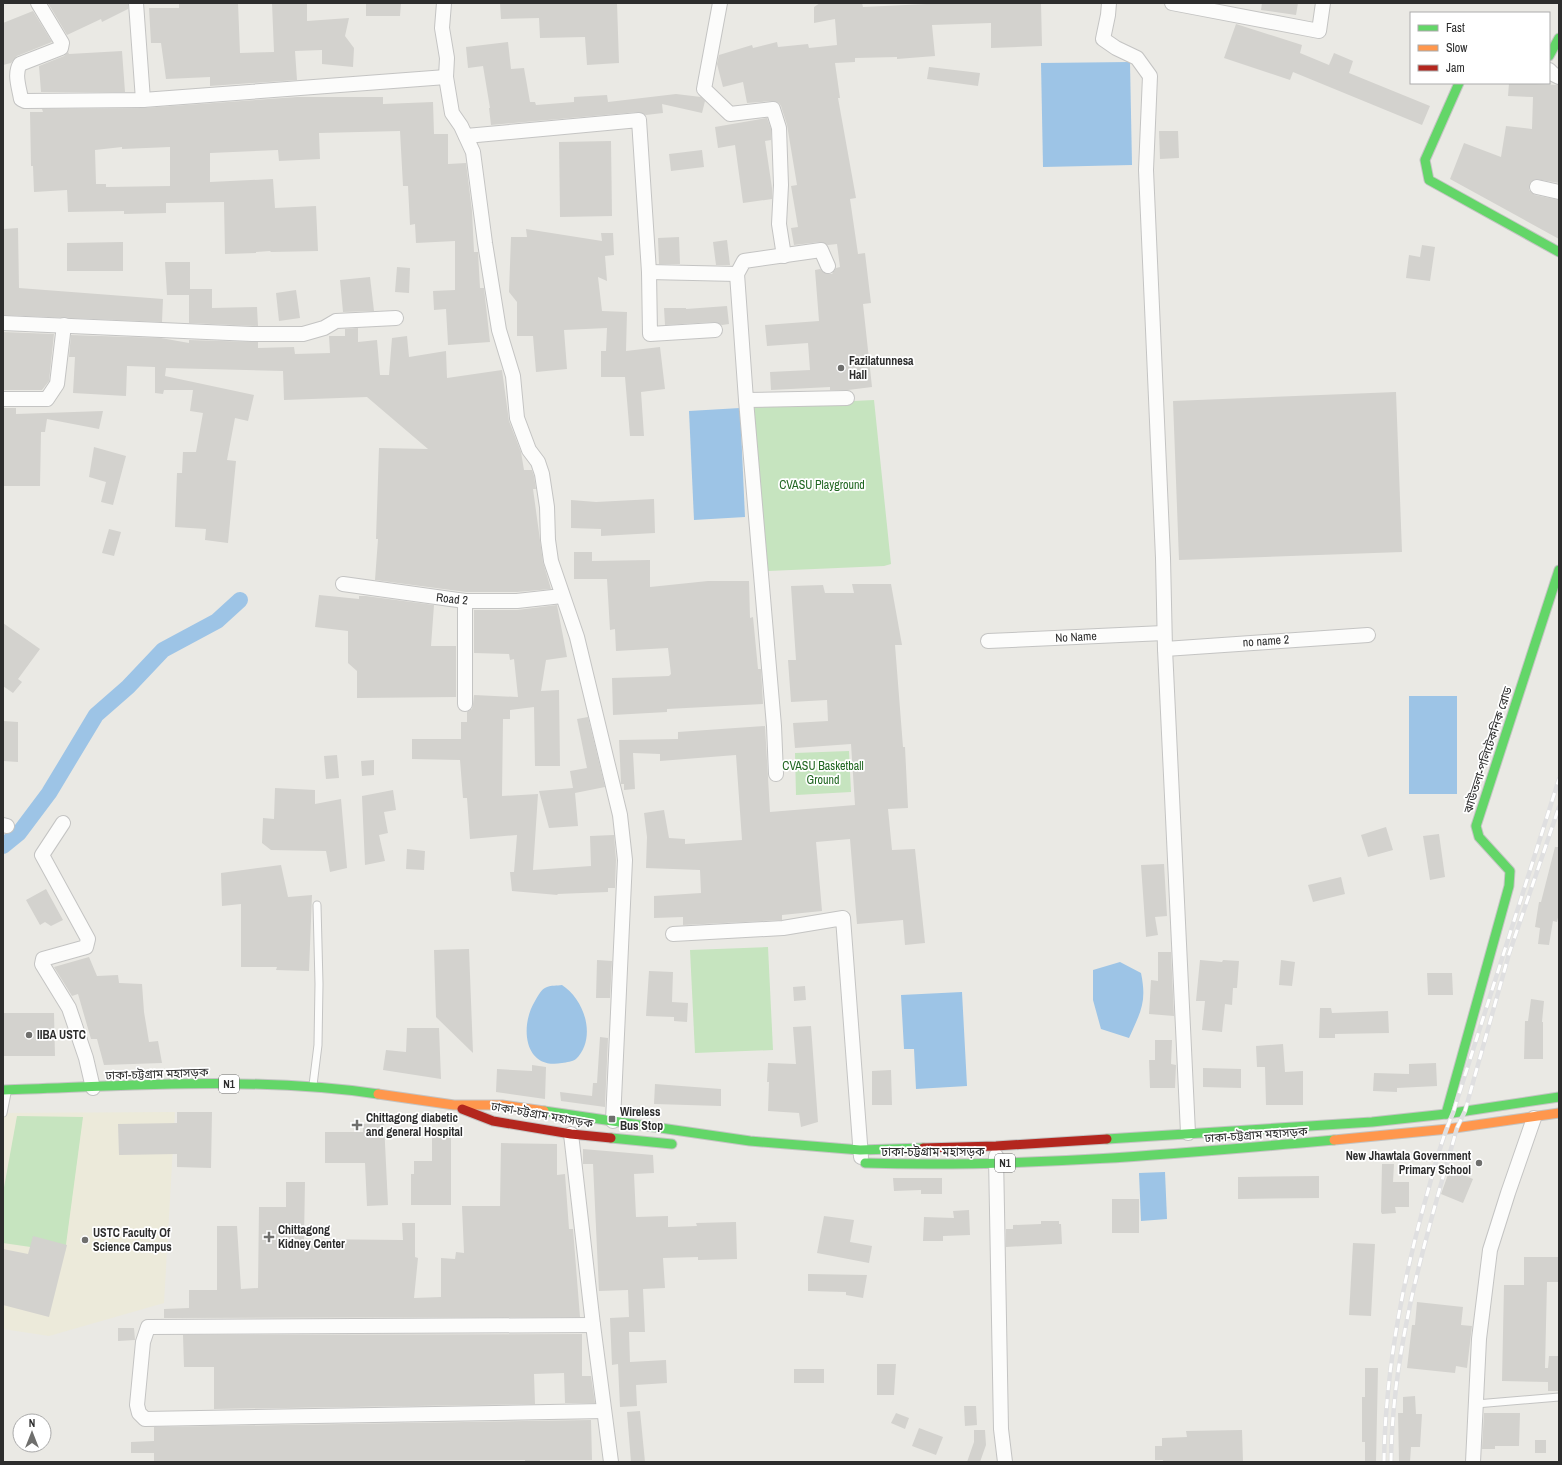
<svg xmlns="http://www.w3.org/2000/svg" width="1562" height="1465" viewBox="0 0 1562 1465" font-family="'Archivo Narrow','Noto Sans Bengali',sans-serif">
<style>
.education{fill:#eceada}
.green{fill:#c6e4bf}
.water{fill:#9dc4e6}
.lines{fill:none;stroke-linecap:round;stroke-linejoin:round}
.canal{stroke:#9dc4e6;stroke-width:16}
.building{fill:#d3d2ce;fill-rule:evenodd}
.lane-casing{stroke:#c4c4c3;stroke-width:9}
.street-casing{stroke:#c4c4c3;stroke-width:16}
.fast-casing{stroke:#c4c4c3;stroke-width:11}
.slow-casing{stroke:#c4c4c3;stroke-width:11}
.jam-casing{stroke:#c4c4c3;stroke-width:11}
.lane{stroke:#fcfcfb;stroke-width:7}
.street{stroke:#fcfcfb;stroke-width:14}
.fast{stroke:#63d668;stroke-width:9}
.slow{stroke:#ff974d;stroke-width:9}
.jam{stroke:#b3261e;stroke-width:9}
.rail-casing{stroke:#dfdfe0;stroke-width:4.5}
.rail{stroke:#fff;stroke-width:3;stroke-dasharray:9;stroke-linecap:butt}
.poi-dot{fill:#6f6f6d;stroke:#fff;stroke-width:1.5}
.labels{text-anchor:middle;stroke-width:3.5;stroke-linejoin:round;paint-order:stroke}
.shield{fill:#fff;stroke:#6c6c6c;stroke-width:1}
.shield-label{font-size:11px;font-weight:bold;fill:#2d2d2d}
.poi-label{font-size:12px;font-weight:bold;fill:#2d2d2d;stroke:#fff;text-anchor:start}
.park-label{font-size:12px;fill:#206621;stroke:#fff}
.street-label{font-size:12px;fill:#2d2d2d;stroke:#fff}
</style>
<rect width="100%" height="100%" fill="#eae9e4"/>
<path class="education" d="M175,1112L164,1303L49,1336L3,1329V1113Z"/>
<g class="green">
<path d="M874,400L891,564L884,566L768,571L753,406Z"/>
<path d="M849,751L851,792L796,795L795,753Z"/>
<path d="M768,947L773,1050L695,1053L690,950Z"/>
<path d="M17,1116L83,1117L65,1252L3,1243V1193Z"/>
</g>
<g class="water">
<path d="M1130,62L1132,165L1043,167L1041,63Z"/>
<path d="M740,408L745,517L694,520L689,411Z"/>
<rect x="1409" y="696" width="48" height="98"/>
<path d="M1120,962L1141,973C1147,1002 1141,1011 1129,1038L1101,1029L1093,1000V970Z"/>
<path d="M562,985C585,1000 597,1038 576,1059C572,1062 567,1062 562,1063C523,1070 520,1025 535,1001C538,996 541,989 547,987C551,985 557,986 562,985Z"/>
<path d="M962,992L967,1086L916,1089L914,1049H904L901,995Z"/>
<path d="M1165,1172L1167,1219L1141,1221L1139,1173Z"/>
</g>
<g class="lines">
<path class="canal" d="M3,846L19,833L49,793L96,715L128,687L163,650L217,621L240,600"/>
</g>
<g class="building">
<path d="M48,3H128V9L102,22L101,19L67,35Z"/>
<path d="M179,3H238L240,53L274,52L272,3H307V21L349,18L345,36L354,48L353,67L322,64V50L295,51L297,80L210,86V77L166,79L161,43H151L149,8H179Z"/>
<path d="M366,3H401L400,16H366Z"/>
<path d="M500,3H617L619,63L587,65L585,37L540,38L539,18L501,19Z"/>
<path d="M820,3H862L863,7L948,3H1041L1042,46L991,48V23L932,25L935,56L897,59V57L855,58V62L835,63L840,98H838L856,198L850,199L858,254L865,253L871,303L863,304L872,387L848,390H830V387L771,390L770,372L810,370L808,343L767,346L765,325L819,321L815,270L820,269L827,274H832L836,268L840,267L837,244L828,245L820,242L794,245L791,228L798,227L791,186L797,185L787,125L781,106L779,103L772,101L747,103L743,82L723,87L717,64L719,55L752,45L753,48L777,42L778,47L808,44L809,48L837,45L835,19L814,23V7Z"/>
<path d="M1262,3H1298L1296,15L1261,10Z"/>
<path d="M33,11L52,42L17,56L11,63L3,65V23Z"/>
<path d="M1236,24L1302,45L1300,53L1329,65L1334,53L1353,61L1349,73L1430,106L1422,125L1293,72L1290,80L1224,58Z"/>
<path d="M508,42L511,69L524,68L530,102H535L536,105L574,102V97L607,95L608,102L676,94L701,97L705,101L702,113L662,104L663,113L646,115L638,112L491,125L489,108H490L483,66L468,68L466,47Z"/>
<path d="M122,51L125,92H41L39,66L64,56L68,52L69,54Z"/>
<path d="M929,67L980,73L978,86L927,79Z"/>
<path d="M1509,83L1559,85V183L1535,179L1529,186V190L1535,195L1559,200V239L1450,179L1464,143L1501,157L1506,126L1532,129L1533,97L1508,96Z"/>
<path d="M297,97H383V104L433,102L434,134H448V164L466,163L472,211L474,252H478L480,288H484L490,342L448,345L446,309L434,310L433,291L455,290V241L416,243L415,224L410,225L408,186H403L400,131L319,133L320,159L279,161L278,150L210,153V182L273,179L275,208L316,206L318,251L271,252L270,251L256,252V253L225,254L224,202L166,203V213L124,214V211L68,212L67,190L34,192L33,166H31L30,112H43L42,109L144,108ZM122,147V149L170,147V186L106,187V184H96L95,150Z"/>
<path d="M767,118L771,129V140L765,141L772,188V199L743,203L735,145L718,148L715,127Z"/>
<path d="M1159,131H1178L1179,158L1160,159Z"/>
<path d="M611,141L612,216L560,217L559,142Z"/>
<path d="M702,150L704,167L671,171L669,154Z"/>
<path d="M18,228L19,288L163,299L162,322L3,315V229Z"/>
<path d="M526,229L602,241L601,233H613L614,255L605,256L607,281L598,277L602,311L627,312L626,351L660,347L665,389L641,392L644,436H630L625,377H601V351H606L607,328L564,330L567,369L536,372L533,336H517V302L509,292L511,237H527Z"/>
<path d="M679,237L680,264H659L658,238Z"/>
<path d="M727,240L730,265H716L713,242Z"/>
<path d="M123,242V271H67V243Z"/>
<path d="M1422,245L1435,247L1430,281L1406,278L1409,255L1420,257Z"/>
<path d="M165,262H190V289H212V308L257,307L258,326L189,323V295H167Z"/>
<path d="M397,267L410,268L409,293L395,292Z"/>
<path d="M370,277L374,311L343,312L340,280Z"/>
<path d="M296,290L300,318L279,321L276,293Z"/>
<path d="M727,306L729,324L722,325L714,322L665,325L664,308H686V309Z"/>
<path d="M358,328V342L377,340L380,375H389L392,338L407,336L409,357L446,351L447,378L502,370L509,421L521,452L524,470H532L534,476L536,489H533L543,562L551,589L517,592H466L375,580L378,539H376L379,448L428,449L367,397L284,400L283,371L166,368L165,376L254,395L248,421L235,418L227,460L236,461L228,543L205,540L206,529L175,527L177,473H182L183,452H196L203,413L190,411L193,390H164L163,394L155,393V367L127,366L126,396L73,393L75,357H69L71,335L161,338L189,343V340L258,342V348L294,347L295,354L330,353L329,336H345V329Z"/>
<path d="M3,332L54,334L49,381L42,390H3Z"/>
<path d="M1396,392L1402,552L1179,560L1173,401Z"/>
<path d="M3,408H16V414L103,411L99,429L47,419L45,432H41L40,486H3Z"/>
<path d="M94,447L126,456L113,505L101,502L106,482L89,477Z"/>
<path d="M654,499L655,533L601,536V529L571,528V500L596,502Z"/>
<path d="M109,529L121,532L114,556L102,553Z"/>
<path d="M574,552H592V561L650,560V587L708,581H749L750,618L753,617L758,669H761L763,704L667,709V712L613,715L612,678L669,676L671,674L668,648L616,651L615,629L610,630L607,579H574Z"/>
<path d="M852,584H891L902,645H895L903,747H905L908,808L888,809L892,850L915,849L925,943L905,945L903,920L857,924L850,839L816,842L822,911L782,915V920L683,925V917L654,918V896L701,893L700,870L646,868L647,837L644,813L664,810L669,838L685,839V844L742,840L736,755L660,761V754L633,753L635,789L624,790V784H621V782L619,740L678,739V732L765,726L770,812L855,805L851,744L795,748L793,723L828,721L827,700L791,702L788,660H796L791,586L823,585L825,593H854Z"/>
<path d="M319,595L359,599V596H366L434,605L431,646H456V697L357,698V671L348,663V631L315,627Z"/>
<path d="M557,605L567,657L546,660L541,691L559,690L560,766H535L534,707L510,710V719H503L502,796L538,794L533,870L591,866L590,836L614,835L616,860L615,888H608V892L557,894L558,895L512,891L510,872H514L517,835L470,839L467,798H463L460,760L412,759V739H461V722H467V712L472,709L473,704L474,695L518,697L514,659L510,660L509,654L474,653V610H517Z"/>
<path d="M3,623L40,649L18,679L22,682L13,693L3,686Z"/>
<path d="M588,717L605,787L575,793L578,826L549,828L539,791L573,788L570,771L587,768L577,719Z"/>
<path d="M3,721L18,722V762L3,761Z"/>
<path d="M337,755L339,778L326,779L324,756Z"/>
<path d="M374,760V775L362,776L361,761Z"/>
<path d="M275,788L315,790V804L341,799L347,868L330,872L326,851L271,850L262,843L263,818L274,819Z"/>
<path d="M393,790L396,810L384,812L388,833L379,835L385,861L365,865L362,796Z"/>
<path d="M1386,827L1393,850L1368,857L1361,835Z"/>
<path d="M1439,834L1445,877L1430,880L1423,836Z"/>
<path d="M1555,847H1559V913L1557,922L1553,921L1549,945L1538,944L1540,928L1535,927L1539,902H1541Z"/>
<path d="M407,849L425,851L424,870L406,869Z"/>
<path d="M1164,864L1167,916L1155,917L1158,935L1146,937L1141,865Z"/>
<path d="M281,865L288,897L312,895L309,971L276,970L277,967H241V904L222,906L221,873Z"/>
<path d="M1341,877L1345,894L1313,902L1308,885Z"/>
<path d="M46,889L63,920L51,926L45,922L40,925L26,900Z"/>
<path d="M469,949L473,1053L436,1017L434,950Z"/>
<path d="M1158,952H1171L1174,1016L1149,1014L1151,980L1158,981Z"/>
<path d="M89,957L97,976L118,975L119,983L142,984L144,1012L149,1042L158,1041L162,1063L104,1065L97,1039H91L78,994L72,996L54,967Z"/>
<path d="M597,960L612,961L610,998H596Z"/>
<path d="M1200,960L1222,962L1223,960L1239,961L1237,988H1233L1232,1005L1225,1004L1222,1032L1202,1030L1205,1001H1196Z"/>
<path d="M1281,960L1295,962L1292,986L1279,985Z"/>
<path d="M649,971L673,972L672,1002L688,1003L687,1022L674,1021V1017L646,1016Z"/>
<path d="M1427,973H1452L1453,995H1428Z"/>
<path d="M805,986L806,1000L794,1001L793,987Z"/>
<path d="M1531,999L1544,1001L1542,1022H1543V1059H1524L1525,1021H1528Z"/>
<path d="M1320,1008H1331L1332,1013L1388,1011L1389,1033L1335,1034V1038H1319Z"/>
<path d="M3,1013H54L55,1056H3Z"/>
<path d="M811,1026L818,1122L801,1127L799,1113L768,1111L769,1082H767L768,1063L796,1064L793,1027Z"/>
<path d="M407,1028H439L441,1079L383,1070L386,1050L406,1052Z"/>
<path d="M600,1037L608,1038L605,1107L561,1101L560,1092L592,1096L593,1083H597Z"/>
<path d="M1155,1040H1172L1171,1064L1176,1065L1175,1088H1150L1149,1060H1155Z"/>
<path d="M1283,1044L1285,1072L1303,1071V1105H1266L1265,1067H1257L1256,1046Z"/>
<path d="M1436,1063L1437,1086L1397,1088V1092L1373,1091L1374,1073L1409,1074V1064Z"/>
<path d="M532,1065L546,1067L545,1099L496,1092L497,1069L532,1071Z"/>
<path d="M1203,1068L1241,1069V1088L1203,1087Z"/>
<path d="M891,1070L892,1105H872V1071Z"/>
<path d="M655,1084L721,1089V1106L654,1104Z"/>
<path d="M177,1112H212L211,1168L177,1167V1154L119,1155L118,1124L177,1123Z"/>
<path d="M384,1123L388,1205L367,1206L365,1163H325V1132H363V1124Z"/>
<path d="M432,1130H451V1205H411V1174H414V1161H432Z"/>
<path d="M501,1143L557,1144V1175L565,1174L569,1229H573L580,1317L164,1318V1309L189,1308V1290H217V1226H237L241,1289L258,1288L259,1207H286V1182H305L304,1239L403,1240L402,1223H415V1257L418,1258L414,1298L441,1297V1258L455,1259L456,1252L464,1253L462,1206H500Z"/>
<path d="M583,1149L653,1155L654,1173L634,1174L636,1217L668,1216V1227L697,1226L696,1223L736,1222L737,1259L698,1260V1257L663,1258L665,1288L643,1289L645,1332H629L630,1362L666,1360L667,1383L636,1385L637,1406L620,1407L618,1364L612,1365L610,1318L629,1317L628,1290L599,1291L593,1164H583Z"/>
<path d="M1382,1164H1394L1393,1182H1409V1207H1395L1396,1213L1382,1214L1381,1212Z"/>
<path d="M1450,1169L1473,1179L1463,1203L1441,1194Z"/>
<path d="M1319,1176V1198L1238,1199V1177Z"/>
<path d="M893,1178H942V1194H921V1190L894,1191Z"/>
<rect x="1112" y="1199" width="27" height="34"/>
<path d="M969,1210L970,1235L943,1236V1241H923L924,1217L954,1218L953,1211Z"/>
<path d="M824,1216L854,1220L850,1242L872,1246L869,1263L817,1253Z"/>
<path d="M1041,1221H1059V1224H1061L1062,1244L1006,1247V1229H1013V1225L1041,1224Z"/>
<path d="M33,1236L67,1245L49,1317L3,1305V1249L28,1254Z"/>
<path d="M1353,1243L1375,1244L1371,1316L1349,1315Z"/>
<path d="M1524,1257H1559V1282H1547L1545,1368H1548L1549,1356H1559V1391H1548V1382L1502,1381L1504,1285H1524Z"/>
<path d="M808,1274L867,1275L863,1298L846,1295V1292L808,1291Z"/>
<path d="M1417,1302L1463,1307L1461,1325L1472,1326L1467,1368L1456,1366L1455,1373L1407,1368L1412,1325H1415Z"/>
<path d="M118,1328H134L135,1340L118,1341Z"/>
<path d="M582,1334V1376H591L595,1403H565L564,1373L534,1374L535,1404L214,1409V1367H184L183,1335Z"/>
<path d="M877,1364H896L894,1395H877Z"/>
<path d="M1365,1368H1378L1376,1462H1365V1442H1362V1397H1365Z"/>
<rect x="794" y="1369" width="30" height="14"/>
<path d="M1415,1396L1416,1414H1422L1420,1447H1411L1410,1462H1399L1398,1413H1403V1397Z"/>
<path d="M964,1406H976L977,1425L965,1426Z"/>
<path d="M640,1411L645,1462H631L627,1412Z"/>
<path d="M896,1413L909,1418L905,1429L891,1423Z"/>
<path d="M1484,1413H1520L1519,1446H1495V1449H1482Z"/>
<path d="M591,1420L592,1460H540V1462H525V1460L154,1462V1453H131V1442L154,1441V1427Z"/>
<path d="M919,1428L943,1437L936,1455L912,1446Z"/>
<path d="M974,1430H985L986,1445L980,1462H967L974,1442Z"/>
<path d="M1242,1430L1243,1462H1163V1460H1155V1446H1162V1438L1187,1437L1186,1431Z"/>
<rect x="1535" y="1440" width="11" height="13"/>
</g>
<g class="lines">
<g class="lane-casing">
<g id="lane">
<path d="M313,1085L318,1045L319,984L317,905"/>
<path d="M3,1113L7,1093"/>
<path d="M1476,1404L1559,1397"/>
</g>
</g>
<g class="street-casing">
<g id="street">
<path d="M38,3L62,43L61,48L20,64C14,74 19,87 21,99L25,101L143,100L446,77"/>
<path d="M136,3L143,100"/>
<path d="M444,3L442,28L447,58L446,77L452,113L461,126L473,152L485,243L499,330L513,376L517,418L529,450L538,462L542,474L547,507L548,540L551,561L577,637L620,815L625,860L613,1121"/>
<path d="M720,3L704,89L730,114L773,109L779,128L781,185L779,224L784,256"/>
<path d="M1109,3L1108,15L1103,39L1116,48L1137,58L1150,76L1146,170L1163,558L1165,649L1188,1133"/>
<path d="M1172,3L1319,31L1323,3"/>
<path d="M1549,70L1553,74L1559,77"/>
<path d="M466,136L639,120L649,272L650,334L715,330"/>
<path d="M1537,187L1559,192"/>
<path d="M828,266L821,250L744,261L737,274L746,400L847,398"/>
<path d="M649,272L737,274"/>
<path d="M3,323L252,334H303L324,328L336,321L396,318"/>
<path d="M3,399H47L57,384L64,325"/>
<path d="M746,400L774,726L776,774"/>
<path d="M343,584L465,601H517L562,596"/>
<path d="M465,601V704"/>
<path d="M988,641L1164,633"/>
<path d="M1165,649L1368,635"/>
<path d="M63,823L42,855L88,939L86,947L43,959L42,964L69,1008L86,1058L93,1088"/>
<path d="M3,825L7,826"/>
<path d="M673,934L783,928L843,918L861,1157"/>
<path d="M571,1134L593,1325L611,1462"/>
<path d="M996,1156L1001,1429L1005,1462"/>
<path d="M593,1325L148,1327L143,1342L137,1405L139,1413L145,1419L604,1411"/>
<path d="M1473,1462L1479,1339L1490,1250L1508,1193L1534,1118"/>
</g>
</g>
<g class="fast-casing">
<g id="fast">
<path d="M1549,56L1559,38"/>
<path d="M1459,83L1425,160L1429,180L1559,252"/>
<path d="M3,1090C127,1086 254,1076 378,1094"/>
<path d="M544,1111L750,1141L860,1150L923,1148"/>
<path d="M1446,1114L1509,886L1510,871L1479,837L1476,826L1559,570"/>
<path d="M611,1138L672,1144"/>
<path d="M1107,1139L1372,1122L1446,1114L1559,1097"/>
<path d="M865,1163C1021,1168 1178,1154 1334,1140"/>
</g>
</g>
<g class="slow-casing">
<g id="slow">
<path d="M378,1094L454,1105H502L544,1111"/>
<path d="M1334,1140L1448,1129L1559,1113"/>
</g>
</g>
<g class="jam-casing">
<g id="jam">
<path d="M462,1109L493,1121L571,1134L611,1138"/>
<path d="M923,1148L996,1146L1107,1139"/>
</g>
</g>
<use href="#lane" class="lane"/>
<use href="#street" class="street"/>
<use href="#fast" class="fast"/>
<use href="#slow" class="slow"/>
<use href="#jam" class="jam"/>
<g class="rail-casing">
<g id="rail">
<path d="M1384,1462C1385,1375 1401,1289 1424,1205C1433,1174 1440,1142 1453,1113L1559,779"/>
<path d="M1391,1462C1392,1347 1426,1237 1457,1128L1465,1111L1509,954L1559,807"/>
</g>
</g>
<use href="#rail" class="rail"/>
</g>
<g class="poi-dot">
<circle cx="841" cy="368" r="4"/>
<circle cx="29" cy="1035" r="4"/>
<rect x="608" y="1115" width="8" height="8" rx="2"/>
<path d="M355 1119h4v4h4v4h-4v4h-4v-4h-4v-4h4z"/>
<circle cx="1479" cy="1163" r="4"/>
<path d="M267 1231h4v4h4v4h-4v4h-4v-4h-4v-4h4z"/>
<circle cx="85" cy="1240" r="4"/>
</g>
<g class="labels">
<g class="shield">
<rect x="219" y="1075" width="20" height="18" rx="3"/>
<rect x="995" y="1154" width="20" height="18" rx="3"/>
</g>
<g class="shield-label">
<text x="229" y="1088">N1</text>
<text x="1005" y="1167">N1</text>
</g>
<g class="poi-label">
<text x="849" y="365">Fazilatunnesa<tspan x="849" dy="14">Hall</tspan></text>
<text x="37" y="1039">IIBA USTC</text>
<text x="620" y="1116">Wireless<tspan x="620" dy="14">Bus Stop</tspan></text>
<text x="366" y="1122">Chittagong diabetic<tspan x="366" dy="14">and general Hospital</tspan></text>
<text x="1471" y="1160" text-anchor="end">New Jhawtala Government<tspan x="1471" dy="14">Primary School</tspan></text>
<text x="278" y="1234">Chittagong<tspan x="278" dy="14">Kidney Center</tspan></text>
<text x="93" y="1237">USTC Faculty Of<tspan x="93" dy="14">Science Campus</tspan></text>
</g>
<g class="park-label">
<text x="822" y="489">CVASU Playground</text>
<text x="823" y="770">CVASU Basketball<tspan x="823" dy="14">Ground</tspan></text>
</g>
<g class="street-label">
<text transform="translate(452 599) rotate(6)" y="4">Road 2</text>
<text transform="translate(1076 637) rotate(-3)" y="4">No Name</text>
<text transform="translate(1266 641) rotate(-4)" y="4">no name 2</text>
<text transform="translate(1488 750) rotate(-72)" y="4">ঝাউতলা-পলিটেকনিক রোড</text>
<text transform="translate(157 1074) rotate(-2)" y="4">ঢাকা-চট্টগ্রাম মহাসড়ক</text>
<text transform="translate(542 1115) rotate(10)" y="4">ঢাকা-চট্টগ্রাম মহাসড়ক</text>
<text transform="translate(1256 1135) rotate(-4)" y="4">ঢাকা-চট্টগ্রাম মহাসড়ক</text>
<text x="933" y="1156">ঢাকা-চট্টগ্রাম মহাসড়ক</text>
</g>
</g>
<rect width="1562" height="1465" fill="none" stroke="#2d2d2d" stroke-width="8"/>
<rect x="1410" y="12" width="140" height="72" fill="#ffffff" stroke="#ababab"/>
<rect x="1418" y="25" width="20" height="6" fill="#63d668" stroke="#ababab"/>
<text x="1446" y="32" font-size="12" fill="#2d2d2d">Fast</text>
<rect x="1418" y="45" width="20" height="6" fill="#ff974d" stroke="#ababab"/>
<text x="1446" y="52" font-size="12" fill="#2d2d2d">Slow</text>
<rect x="1418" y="65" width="20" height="6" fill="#b3261e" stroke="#ababab"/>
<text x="1446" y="72" font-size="12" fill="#2d2d2d">Jam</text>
<g transform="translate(32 1433)"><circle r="19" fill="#ffffff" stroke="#ababab"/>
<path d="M0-3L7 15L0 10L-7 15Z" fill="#6f6f6d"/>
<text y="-6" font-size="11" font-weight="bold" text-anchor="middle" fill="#2d2d2d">N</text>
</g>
</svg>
